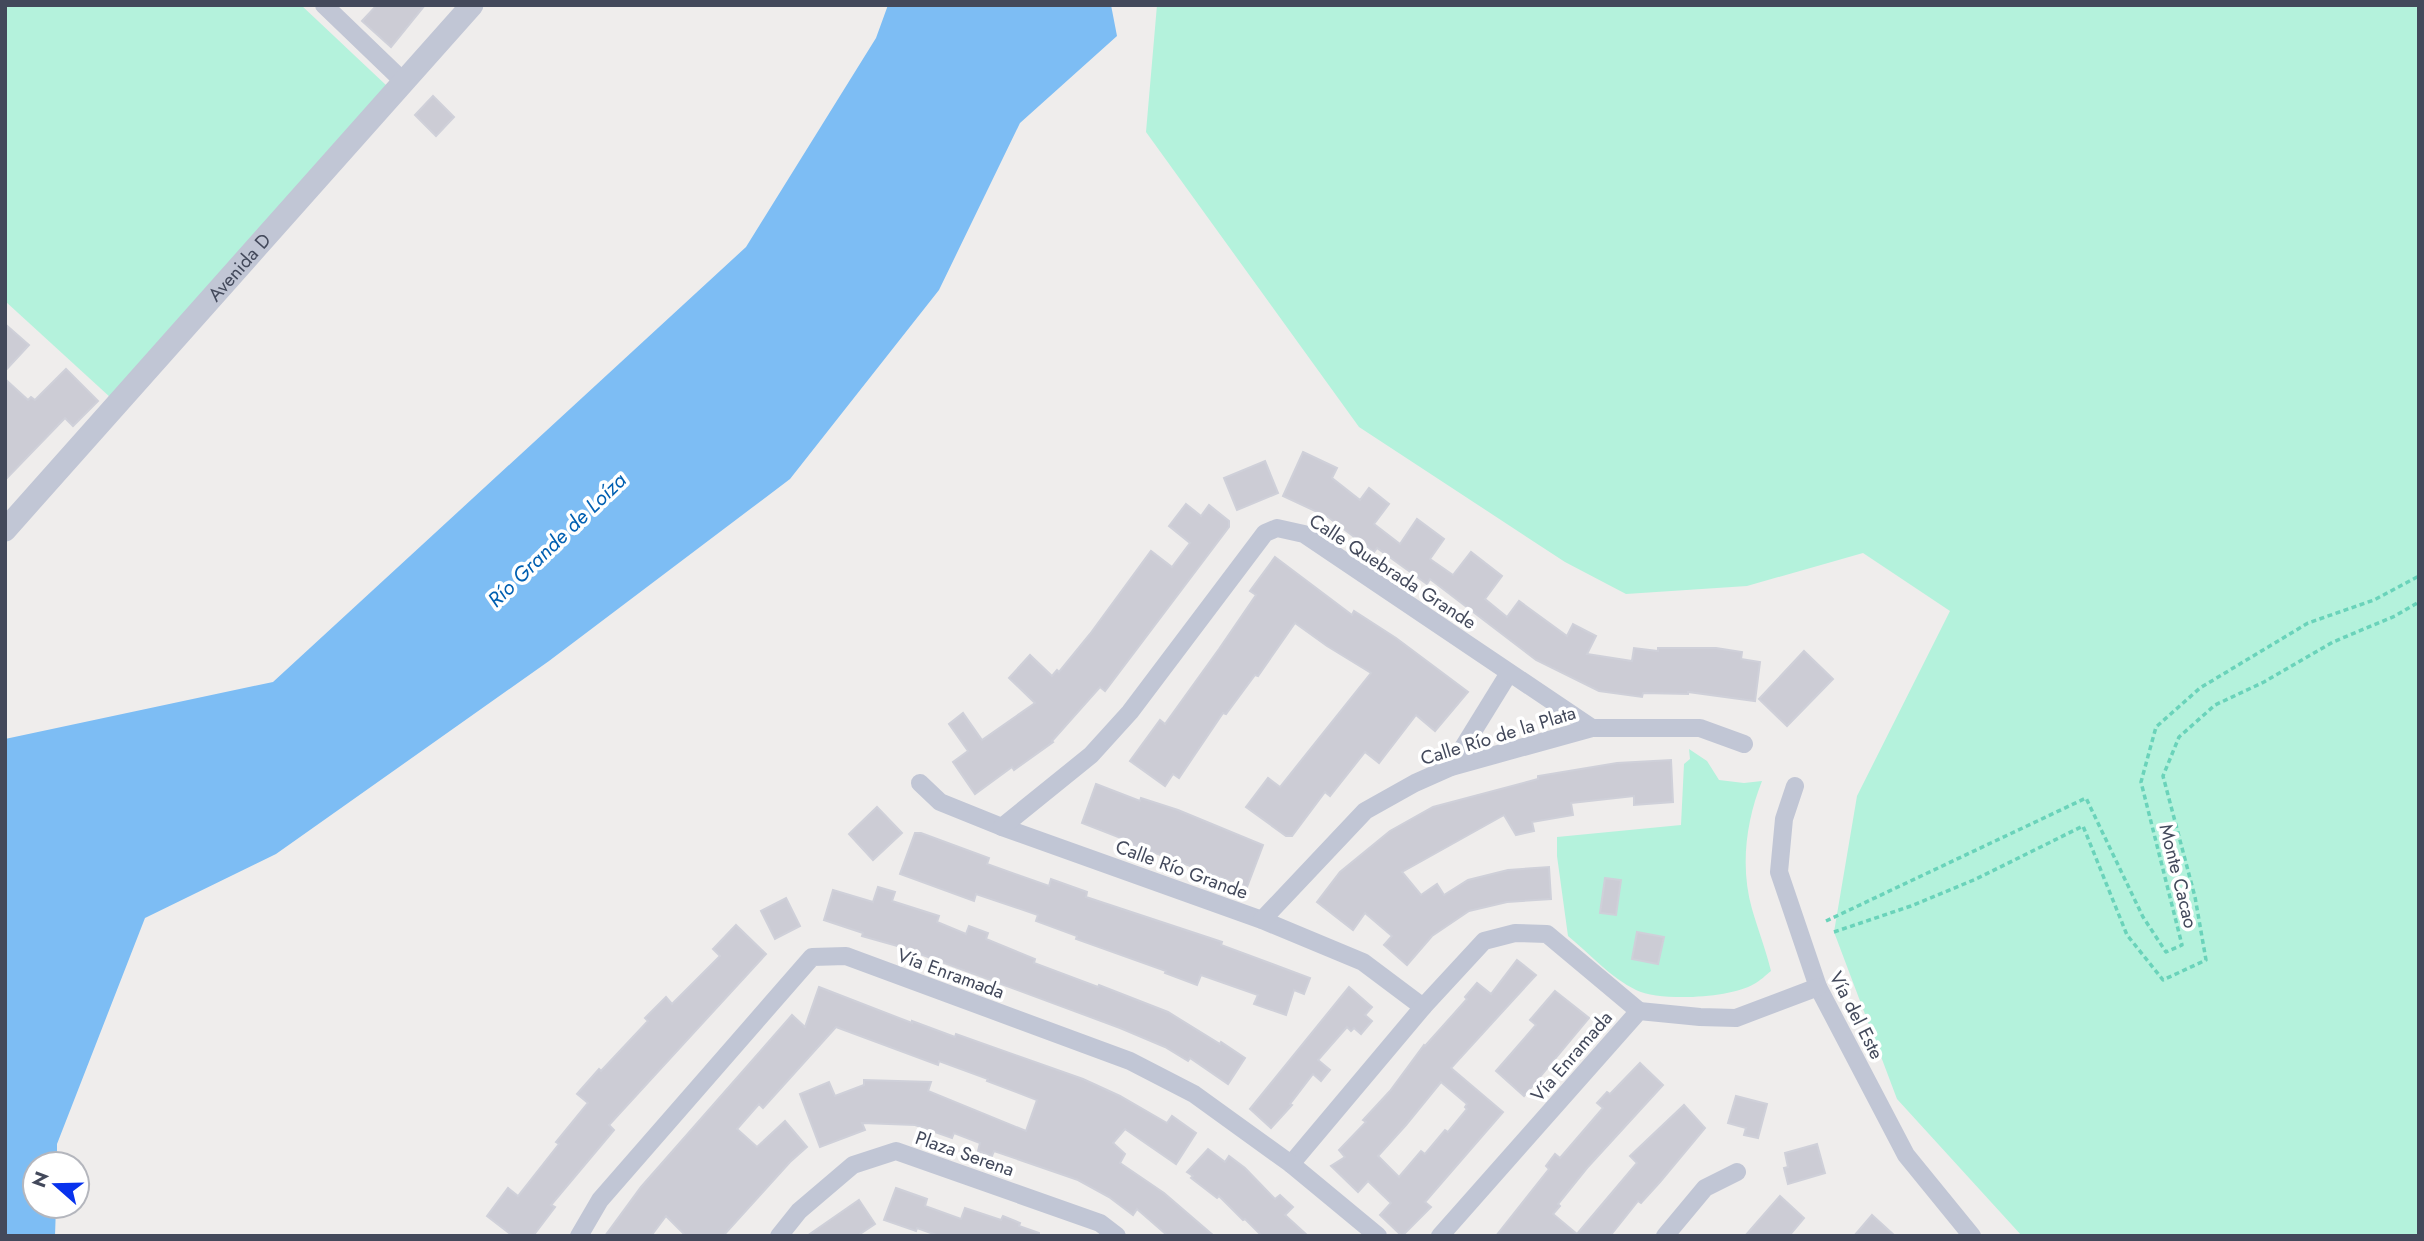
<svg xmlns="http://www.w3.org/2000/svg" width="2424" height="1241" viewBox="0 0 2424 1241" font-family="Jost,sans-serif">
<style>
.green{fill:#b4f2dc}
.water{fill:#7dbdf4}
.building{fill:#ccccd5;stroke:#cfd0d9;stroke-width:2;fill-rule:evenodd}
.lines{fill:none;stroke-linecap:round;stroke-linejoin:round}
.path{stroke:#6ad3ba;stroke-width:3.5;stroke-dasharray:5 3.5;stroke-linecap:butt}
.minor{stroke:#c1c6d5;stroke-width:18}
.tertiary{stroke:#c1c6d5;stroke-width:23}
.labels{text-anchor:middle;stroke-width:7;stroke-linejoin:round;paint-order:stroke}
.street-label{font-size:19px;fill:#43495b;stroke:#fff}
.water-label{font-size:21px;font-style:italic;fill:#005fb1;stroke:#fff}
</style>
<rect width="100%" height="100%" fill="#efedec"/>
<g class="green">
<path d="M5,5H301L387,86L111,398L5,301Z"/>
<path d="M1157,5H2419V1236H2022L1897,1099L1834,932L1857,796L1950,611L1863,553L1747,586L1626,594L1565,562L1359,427L1146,132Z"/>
<path d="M1689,749L1707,761L1719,780L1744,783L1762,781C1746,821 1740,867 1752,909C1758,930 1766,950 1771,971C1766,975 1760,981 1754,984C1731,998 1661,1002 1636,990C1611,978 1590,954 1568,936L1557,856V837L1681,825L1684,764L1690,759Z"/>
</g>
<path class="water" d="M888,5H1111L1117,36L1020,123L939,290L790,479L549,661L276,854L145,918L57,1144V1164H35V1206H56L55,1236H5V739L273,682L746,247L876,38Z"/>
<g class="building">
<path d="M377,5H425L391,47L362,21Z"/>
<path d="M433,96L454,117L436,136L415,115Z"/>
<path d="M5,324L29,345L5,371Z"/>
<path d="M66,369L98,401L73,426L65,418L5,480V379L28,400L31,397L35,400Z"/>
<path d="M1303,452L1337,468L1332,478L1360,500L1369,488L1389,504L1374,524L1400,544L1417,519L1444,539L1430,559L1453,575L1471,552L1502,576L1485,599L1507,617L1519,601L1567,636L1573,624L1596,636L1587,654L1632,661L1634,648L1658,651V648H1716L1742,652L1741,659L1760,662L1755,701L1688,692V694L1643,693L1642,697L1599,691L1536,660L1430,579L1427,584L1377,548L1374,552L1328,517L1283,496Z"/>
<path d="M1265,461L1278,493L1237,510L1224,478Z"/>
<path d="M1186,504L1201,516L1209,505L1229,521V527L1105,691L1100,687L1052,741L1053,742L1014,770L1012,767L975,794L953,762L968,751L949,724L963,713L982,740L1035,703L1009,678L1030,655L1052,676L1057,670L1059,672L1090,634L1151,551L1172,567L1190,543L1169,526Z"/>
<path d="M1275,557L1352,615L1354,611L1396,638L1468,692L1435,731L1416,715L1379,763L1365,752L1330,796L1325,792L1292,836H1286L1246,807L1268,778L1280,787L1371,673L1327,646L1295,623L1258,676L1255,675L1226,714L1223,713L1179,778L1173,774L1165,786L1130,761L1160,720L1165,724L1219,649L1256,595L1250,591Z"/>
<path d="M1804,651L1833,679L1787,726L1759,699Z"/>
<path d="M1671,760L1673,802L1634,805V796L1571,803L1573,815L1532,822L1534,831L1516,835L1504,815L1402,872L1421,895L1437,884L1444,895L1468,880L1508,870L1549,867L1551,899L1507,902L1469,911L1432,936L1407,965L1384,945L1392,936L1365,913L1353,930L1317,902L1340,872L1390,831L1433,807L1538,779V776L1617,763Z"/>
<path d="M1096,784L1140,801L1141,798L1178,810L1263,845L1247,887L1125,842L1126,840L1082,823Z"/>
<path d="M877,807L902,833L873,860L849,834Z"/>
<path d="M915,833H921L989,858L987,864L1049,886L1051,879L1087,892L1086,897L1222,942L1221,945L1310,978L1304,994L1294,990L1286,1015L1254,1004L1258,995L1201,975L1197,985L1165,973L1166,971L1076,939L1077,936L1036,921L1038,915L976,894L974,901L900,874Z"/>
<path d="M1605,878L1621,880L1616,915L1600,913Z"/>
<path d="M878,887L895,892L892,901L939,916L937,922L966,934L969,926L988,933L986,939L1035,959L1034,963L1098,987L1099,985L1168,1012L1220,1044L1221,1042L1245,1058L1228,1084L1190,1058L1188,1061L1165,1047L1120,1028L901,947L862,936L863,933L824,920L833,890L873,902Z"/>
<path d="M786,898L800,926L775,939L761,911Z"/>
<path d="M736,925L766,954L609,1125L614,1130L551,1205L555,1207L533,1236H513L487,1216L508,1188L518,1196L559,1144L556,1142L588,1103L577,1094L599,1069L601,1071L648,1021L645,1018L666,997L672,1004L720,956L713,949Z"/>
<path d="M1637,932L1664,937L1658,964L1632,959Z"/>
<path d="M1517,960L1536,975L1451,1068L1503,1112L1425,1202L1431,1207L1402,1236L1380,1215L1391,1203L1368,1181L1358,1192L1331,1166L1345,1157L1339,1150L1366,1122L1363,1120L1390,1091L1424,1045L1425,1046L1467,999L1465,997L1477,983L1491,994ZM1441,1082L1467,1104L1465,1107L1467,1109L1448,1132L1445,1130L1425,1154L1421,1151L1399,1177L1378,1156L1406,1125Z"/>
<path d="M819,987L912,1023V1021L955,1037L956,1034L1083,1079L1120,1096L1167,1123L1172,1116L1196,1133L1176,1164L1125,1129L1113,1143L1125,1154L1120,1163L1164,1193L1214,1236H1168L1137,1209L1133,1215L1109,1197L1078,1180L994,1151L992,1156L978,1151L980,1143L954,1133L952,1138L915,1125L862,1123L865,1130L820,1147L800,1094L829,1082L835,1096L864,1085V1080L931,1082L928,1091L1026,1131L1037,1100L987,1081L988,1079L939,1061L938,1065L836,1027L763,1108L759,1104L737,1129L757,1147L785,1121L807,1147L790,1162L723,1236H686L666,1216L651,1236H605L641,1187L792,1015L805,1027Z"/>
<path d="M1349,987L1372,1007L1365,1015L1372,1021L1361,1034L1354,1028L1351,1031L1347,1027L1318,1060L1330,1070L1321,1081L1313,1074L1290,1104L1292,1105L1271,1128L1250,1109Z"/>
<path d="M1555,991L1589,1018L1524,1096L1496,1071L1536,1025L1530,1020Z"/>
<path d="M1640,1063L1663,1085L1587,1168L1558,1204L1560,1206L1553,1214L1577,1234L1637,1163L1630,1156L1684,1105L1705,1128L1660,1182L1641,1203L1638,1201L1610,1236H1496L1549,1169L1546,1166L1555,1154L1560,1158L1603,1108L1597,1103L1607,1092L1610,1094Z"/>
<path d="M1736,1096L1767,1104L1758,1138L1744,1135L1746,1128L1728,1123Z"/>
<path d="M1817,1144L1825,1173L1788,1184L1784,1168L1788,1167L1785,1153Z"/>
<path d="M1208,1149L1225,1162L1229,1156L1245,1168L1275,1199L1280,1195L1293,1207L1285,1215L1308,1236H1262L1245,1219L1243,1220L1219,1196L1217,1198L1191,1178L1193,1176L1187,1172Z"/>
<path d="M896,1188L927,1199L925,1206L961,1219L965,1208L1001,1220L1003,1216L1020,1223L1019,1226L1039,1233V1236H939L917,1228L916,1231L884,1220Z"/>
<path d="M1780,1196L1804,1218L1789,1236H1745Z"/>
<path d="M859,1200L875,1224L857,1236H807Z"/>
<path d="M1872,1215L1895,1236H1854Z"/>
</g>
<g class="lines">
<g class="path">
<path d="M1826,921L2086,798L2143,917L2166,952L2182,945L2141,782L2156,727L2200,688L2308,623L2374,600L2419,576"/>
<path d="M1834,932L1911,906L1976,879L2083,826L2127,935L2163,980L2206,960L2195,897L2163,776L2179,737L2215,705L2264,682L2333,642L2395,616L2419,602"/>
</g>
<g class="minor">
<path d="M324,5L404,82"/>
<path d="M1451,767L1509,673"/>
<path d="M920,783L940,802L1002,827L1262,920L1363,962L1423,1007"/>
<path d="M1795,786L1784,819L1779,872L1818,987L1906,1155L1972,1236"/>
<path d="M1002,827L1091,755L1130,712L1265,533L1277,528L1304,534L1592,728H1700L1744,744"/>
<path d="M1262,920L1365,811L1415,783L1451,767L1592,728"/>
<path d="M1291,1164L1423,1007L1484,941L1515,933L1547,934L1639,1011"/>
<path d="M579,1236L600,1200L812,957L846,956L1130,1061L1194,1094L1291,1164L1378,1236"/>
<path d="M779,1236L799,1211L853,1165L896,1151L1100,1223L1117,1236"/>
<path d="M1440,1236L1639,1011L1700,1017L1736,1018L1818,987"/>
<path d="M1665,1236L1705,1188L1737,1172"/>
</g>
<path class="tertiary" id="s1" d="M5,530L472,5"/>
</g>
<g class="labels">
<g class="street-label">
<text dy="7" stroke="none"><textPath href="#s1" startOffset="352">Avenida D</textPath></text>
<text transform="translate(1393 571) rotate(33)" y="7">Calle Quebrada Grande</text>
<text transform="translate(1498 735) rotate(-17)" y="7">Calle Río de la Plata</text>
<text transform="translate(1182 869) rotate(20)" y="7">Calle Río Grande</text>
<text transform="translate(2179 876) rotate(76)" y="7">Monte Cacao</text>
<text transform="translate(951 973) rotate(20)" y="7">Vía Enramada</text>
<text transform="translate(1857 1015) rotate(63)" y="7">Vía del Este</text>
<text transform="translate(1571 1056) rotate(-49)" y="7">Vía Enramada</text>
<text transform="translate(965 1153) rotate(19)" y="7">Plaza Serena</text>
</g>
<g class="water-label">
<text transform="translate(557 540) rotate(-44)" y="7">Río Grande de Loíza</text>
</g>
</g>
<rect width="2424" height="1241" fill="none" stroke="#43495b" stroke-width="14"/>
<g transform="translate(56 1185) rotate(290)"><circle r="33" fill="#ffffff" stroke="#b4b6bd" stroke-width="2"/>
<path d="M0-5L12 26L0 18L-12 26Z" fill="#0832ed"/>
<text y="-10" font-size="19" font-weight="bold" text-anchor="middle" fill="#43495b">N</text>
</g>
</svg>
